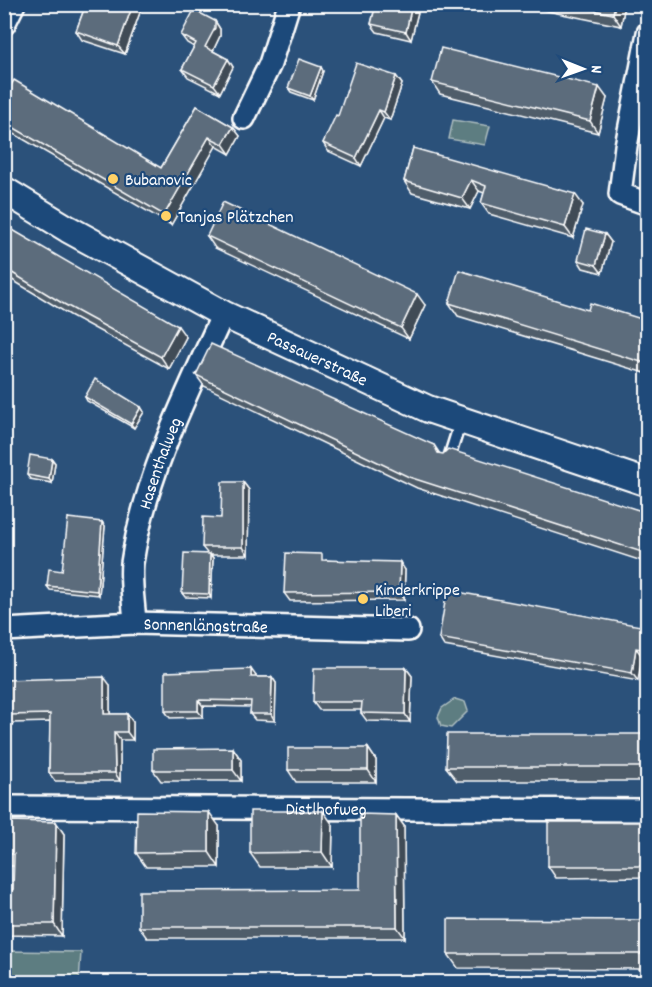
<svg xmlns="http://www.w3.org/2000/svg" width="652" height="987" viewBox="0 0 652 987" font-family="Dekko,sans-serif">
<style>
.green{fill:#5d7d81;stroke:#aebec0;stroke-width:1.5}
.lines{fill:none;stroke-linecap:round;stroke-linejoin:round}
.service-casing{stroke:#fff;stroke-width:15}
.minor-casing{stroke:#fff;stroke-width:26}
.tertiary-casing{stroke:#fff;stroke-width:30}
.service{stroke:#1f4a7a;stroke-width:10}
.minor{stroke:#1f4a7a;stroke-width:21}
.tertiary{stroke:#1f4a7a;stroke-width:26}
.wall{fill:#4f5d6b;stroke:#fff;stroke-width:1.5}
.shaded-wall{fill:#404c57;stroke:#fff;stroke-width:1.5}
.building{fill:#5c6c7c;stroke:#fff;stroke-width:1.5}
.poi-dot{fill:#ffd166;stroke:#1f4a7a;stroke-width:2}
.labels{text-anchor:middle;stroke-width:4.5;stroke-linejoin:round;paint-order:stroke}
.poi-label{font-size:18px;fill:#fff;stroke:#1f4a7a;text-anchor:start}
.street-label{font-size:18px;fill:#fff;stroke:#1f4a7a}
</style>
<rect width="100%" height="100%" fill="#2b517a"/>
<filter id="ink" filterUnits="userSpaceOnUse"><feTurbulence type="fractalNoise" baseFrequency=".0167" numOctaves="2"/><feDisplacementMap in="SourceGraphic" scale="12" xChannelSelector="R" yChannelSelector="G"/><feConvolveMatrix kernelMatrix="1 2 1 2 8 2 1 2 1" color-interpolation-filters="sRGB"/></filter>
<g filter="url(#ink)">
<g class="green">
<path d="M453,120L490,126L485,145L449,139Z"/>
<path d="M455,699L465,702L468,711L451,728L441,726L438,717L442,708Z"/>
<path d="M5,951L81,952L79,982H5Z"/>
</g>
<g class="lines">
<g class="service-casing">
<path id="service" d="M449,458L461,420"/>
</g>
<g class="minor-casing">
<g id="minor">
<path d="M4,24L14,4"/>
<path d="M648,33L626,146L620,194L648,204"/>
<path d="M244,118L270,64L289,4"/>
<path id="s1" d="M135,623C134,604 130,582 132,563C145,476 187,393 223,314"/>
<path id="s2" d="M4,630L135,623L408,630"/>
<path id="s3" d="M4,807L648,810"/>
</g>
</g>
<g class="tertiary-casing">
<g id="tertiary">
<path id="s4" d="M4,190L68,229L223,314L428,409L648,483"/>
</g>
</g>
<use href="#service" class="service"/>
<use href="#minor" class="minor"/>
<use href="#tertiary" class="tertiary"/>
</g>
<g class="wall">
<path d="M86,4H143L125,54L82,40L76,31Z"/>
<path d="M376,4H420L411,40L377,32L371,24Z"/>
<path d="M513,4H625L621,26Z"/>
<path d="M215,21L220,29V36L213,51L228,59L233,67L220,93L188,77L182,69L194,47L187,43L181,35Z"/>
<path d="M321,67L323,71L313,100L291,92L288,88Z"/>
<path d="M396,76L402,84L390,120L384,118L361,166L328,151L323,143L338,116Z"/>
<path d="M432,82L607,98L598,133L440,94Z"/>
<path d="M4,97L161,168L197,106L233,127L240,136L230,154L216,146L171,225L4,128Z"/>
<path d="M413,148L583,205L573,238L489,214L481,203L484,193L479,191L470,209L412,193L404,181Z"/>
<path d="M4,225L186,337L169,369L70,315L4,275Z"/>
<path d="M605,234L611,242L602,273L583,268L578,260Z"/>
<path d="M207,236L425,305L409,339L215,248Z"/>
<path d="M449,303L588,310L648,321V374L458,316Z"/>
<path d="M196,375L434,445L440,454L648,513V563L417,488L204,386Z"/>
<path d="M85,397L141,407L144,412L134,428L87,401Z"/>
<path d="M52,459L55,463L52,483L30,479L27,475Z"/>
<path d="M243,482L249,490L248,555H211L213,558L211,598L185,597L182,593L207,553L202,547Z"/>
<path d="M102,522L105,526L99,595L50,590L47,586L62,571Z"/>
<path d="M326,560L405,570L404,600L290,601L284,593Z"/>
<path d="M648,613V657L642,656L638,681L444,646L439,638L640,626Z"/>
<path d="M406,668L412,676L410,722L367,721L361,713V710H319L313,702Z"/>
<path d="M256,676V677H272L276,683L275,721L255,720L250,714L251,707L203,706V717L170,718L165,711Z"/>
<path d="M4,677L6,680L110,685V714H127L133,722V740H120V781H55L49,773L50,722L12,723L13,725L4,726Z"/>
<path d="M648,734V781H457L446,767Z"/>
<path d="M233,748L241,760V781H161L153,770Z"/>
<path d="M368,748L376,760V782H296L288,770Z"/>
<path d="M396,815L404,826L405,938H147L139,927L360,890Z"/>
<path d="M4,821L56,822L64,834L62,936L4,935V890H13L14,866H4Z"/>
<path d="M333,825L332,867H260L250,853Z"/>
<path d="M219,826V867H146L136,853Z"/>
<path d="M648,826V877L556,878L548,866Z"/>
<path d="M648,920V969L458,968L448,954Z"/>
</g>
<g class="shaded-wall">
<path d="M133,4H143L125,54L118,46Z"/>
<path d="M412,4H420L411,40L406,32Z"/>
<path d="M615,4H625L621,26L613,14Z"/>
<path d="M215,21L220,29V36L211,55L205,47Z"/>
<path d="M228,59L233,67L220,93L214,85Z"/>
<path d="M321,67L323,71L313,100L310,96Z"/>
<path d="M396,76L402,84L390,120L384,112Z"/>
<path d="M599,87L607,98L598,133L590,121Z"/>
<path d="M379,110L384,118L361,166L356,158Z"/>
<path d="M233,127L240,136L230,154L223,144Z"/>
<path d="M209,137L216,146L171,225L164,215Z"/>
<path d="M471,180L479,191L470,209L462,198Z"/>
<path d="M575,194L583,205L573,238L565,227Z"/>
<path d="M605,234L611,242L602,273L596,265Z"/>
<path d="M417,294L425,305L409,339L401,328Z"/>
<path d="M178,326L186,337L169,369L161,357Z"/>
<path d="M141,407L144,412L134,428L131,424Z"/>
<path d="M52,459L55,463L52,483L49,479Z"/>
<path d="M243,482L249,490L248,555L243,547Z"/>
<path d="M102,522L105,526L99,595L97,591Z"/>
<path d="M210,554L213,558L211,598L209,594Z"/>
<path d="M400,562L405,570L404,600L399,592Z"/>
<path d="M636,648L642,656L638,681L632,673Z"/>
<path d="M406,668L412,676L410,722L405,714Z"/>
<path d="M251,669L256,676L255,683L251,677Z"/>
<path d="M104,677L110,685V722L104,714Z"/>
<path d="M272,677L276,683L275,721L271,714Z"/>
<path d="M198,700L203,706V717L198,711Z"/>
<path d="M127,714L133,722V740L127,732Z"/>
<path d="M114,732L120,740V781L115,773Z"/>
<path d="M233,748L241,760V781L233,770Z"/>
<path d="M368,748L376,760V782L368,770Z"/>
<path d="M323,811L333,825L332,867L322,852Z"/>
<path d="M209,812L219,826V867L209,852Z"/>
<path d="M396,815L404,826L405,938L397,927Z"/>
<path d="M56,822L64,834L62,936L54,924Z"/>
<path d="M644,822L648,826V870L644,866Z"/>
</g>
<g class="building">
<path d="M86,4H133L118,46L76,31Z"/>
<path d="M376,4H412L406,32L371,24Z"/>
<path d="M564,4H615L613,14Z"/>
<path d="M194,10L215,21V28L205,47L228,59L214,85L182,69L196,43L181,35Z"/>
<path d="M441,48L599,87L590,121L432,82Z"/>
<path d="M299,59L321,67L310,96L288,88Z"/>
<path d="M356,63L396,76L384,112L379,110L356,158L323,143L336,115L338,116Z"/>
<path d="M14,80L161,168L197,106L233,127L223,144L209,137L164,215L4,122V97Z"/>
<path d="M413,148L575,194L565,227L481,203L486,186L471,180L462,198L404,181Z"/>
<path d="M223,202L417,294L401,328L207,236Z"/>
<path d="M4,225L178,326L161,357L62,303L4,268Z"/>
<path d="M586,229L605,234L596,265L578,260Z"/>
<path d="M459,270L588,310L590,303L648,321V364L449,303Z"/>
<path d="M211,344L434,445L438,453L443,454L448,449L648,513V554L409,477L196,375Z"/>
<path d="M95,379L141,407L131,424L85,397Z"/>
<path d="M30,455L52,459L49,479L27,475Z"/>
<path d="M222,482H243V547H202L203,517L221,518Z"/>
<path d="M68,518L102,522L97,591L47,586L49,569L62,571Z"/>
<path d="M184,553L210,554L209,594L182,593Z"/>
<path d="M286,553L322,554V560L400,562L399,592L284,593Z"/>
<path d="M447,590L640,626L643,612L648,613V650L636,648L632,673L439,638Z"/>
<path d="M314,668H406L405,714L361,713L362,702H313Z"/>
<path d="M251,669V677H272L271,714H250L251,701L198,700V711H165V672Z"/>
<path d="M104,677V714H127V732H114L115,773H49L50,714L7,715V717H4V680Z"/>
<path d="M447,734H648V767H446Z"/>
<path d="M233,748V770H153V749Z"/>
<rect x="288" y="748" width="80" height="22"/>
<path d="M137,811L209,812V852L136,853Z"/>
<path d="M250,811H323L322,852L250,853Z"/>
<path d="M360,814L396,815L397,927H139V891L360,890Z"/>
<path d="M4,821L56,822L54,924H4V890H13L14,854H4Z"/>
<rect x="548" y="822" width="96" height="44"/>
<path d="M448,919L648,920V954H448Z"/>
</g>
</g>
<g class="poi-dot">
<circle cx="113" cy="179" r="6"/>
<circle cx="166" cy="216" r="6"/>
<circle cx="363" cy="599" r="6"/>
</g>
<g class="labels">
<g class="poi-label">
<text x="125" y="185">Bubanovic</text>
<text x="178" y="222">Tanjas Plätzchen</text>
<text x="375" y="595">Kinderkrippe<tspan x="375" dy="21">Liberi</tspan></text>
</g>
<g class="street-label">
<text dy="6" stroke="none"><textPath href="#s4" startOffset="356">Passauerstraße</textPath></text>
<text dy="6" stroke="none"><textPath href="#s1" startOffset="164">Hasenthalweg</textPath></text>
<text dy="6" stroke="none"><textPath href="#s2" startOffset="202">Sonnenlängstraße</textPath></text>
<text dy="6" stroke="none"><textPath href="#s3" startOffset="322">Distlhofweg</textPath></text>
</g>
</g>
<rect width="652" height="987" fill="none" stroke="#1f4a7a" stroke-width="24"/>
<rect x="12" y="12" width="628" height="963" fill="none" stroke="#fff" stroke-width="2" filter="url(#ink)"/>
<g transform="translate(583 69) rotate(91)" stroke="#1f4a7a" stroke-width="4.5" paint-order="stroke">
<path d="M0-4.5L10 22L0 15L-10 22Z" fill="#ffffff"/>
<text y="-9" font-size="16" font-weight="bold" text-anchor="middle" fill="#ffffff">N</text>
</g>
</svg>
